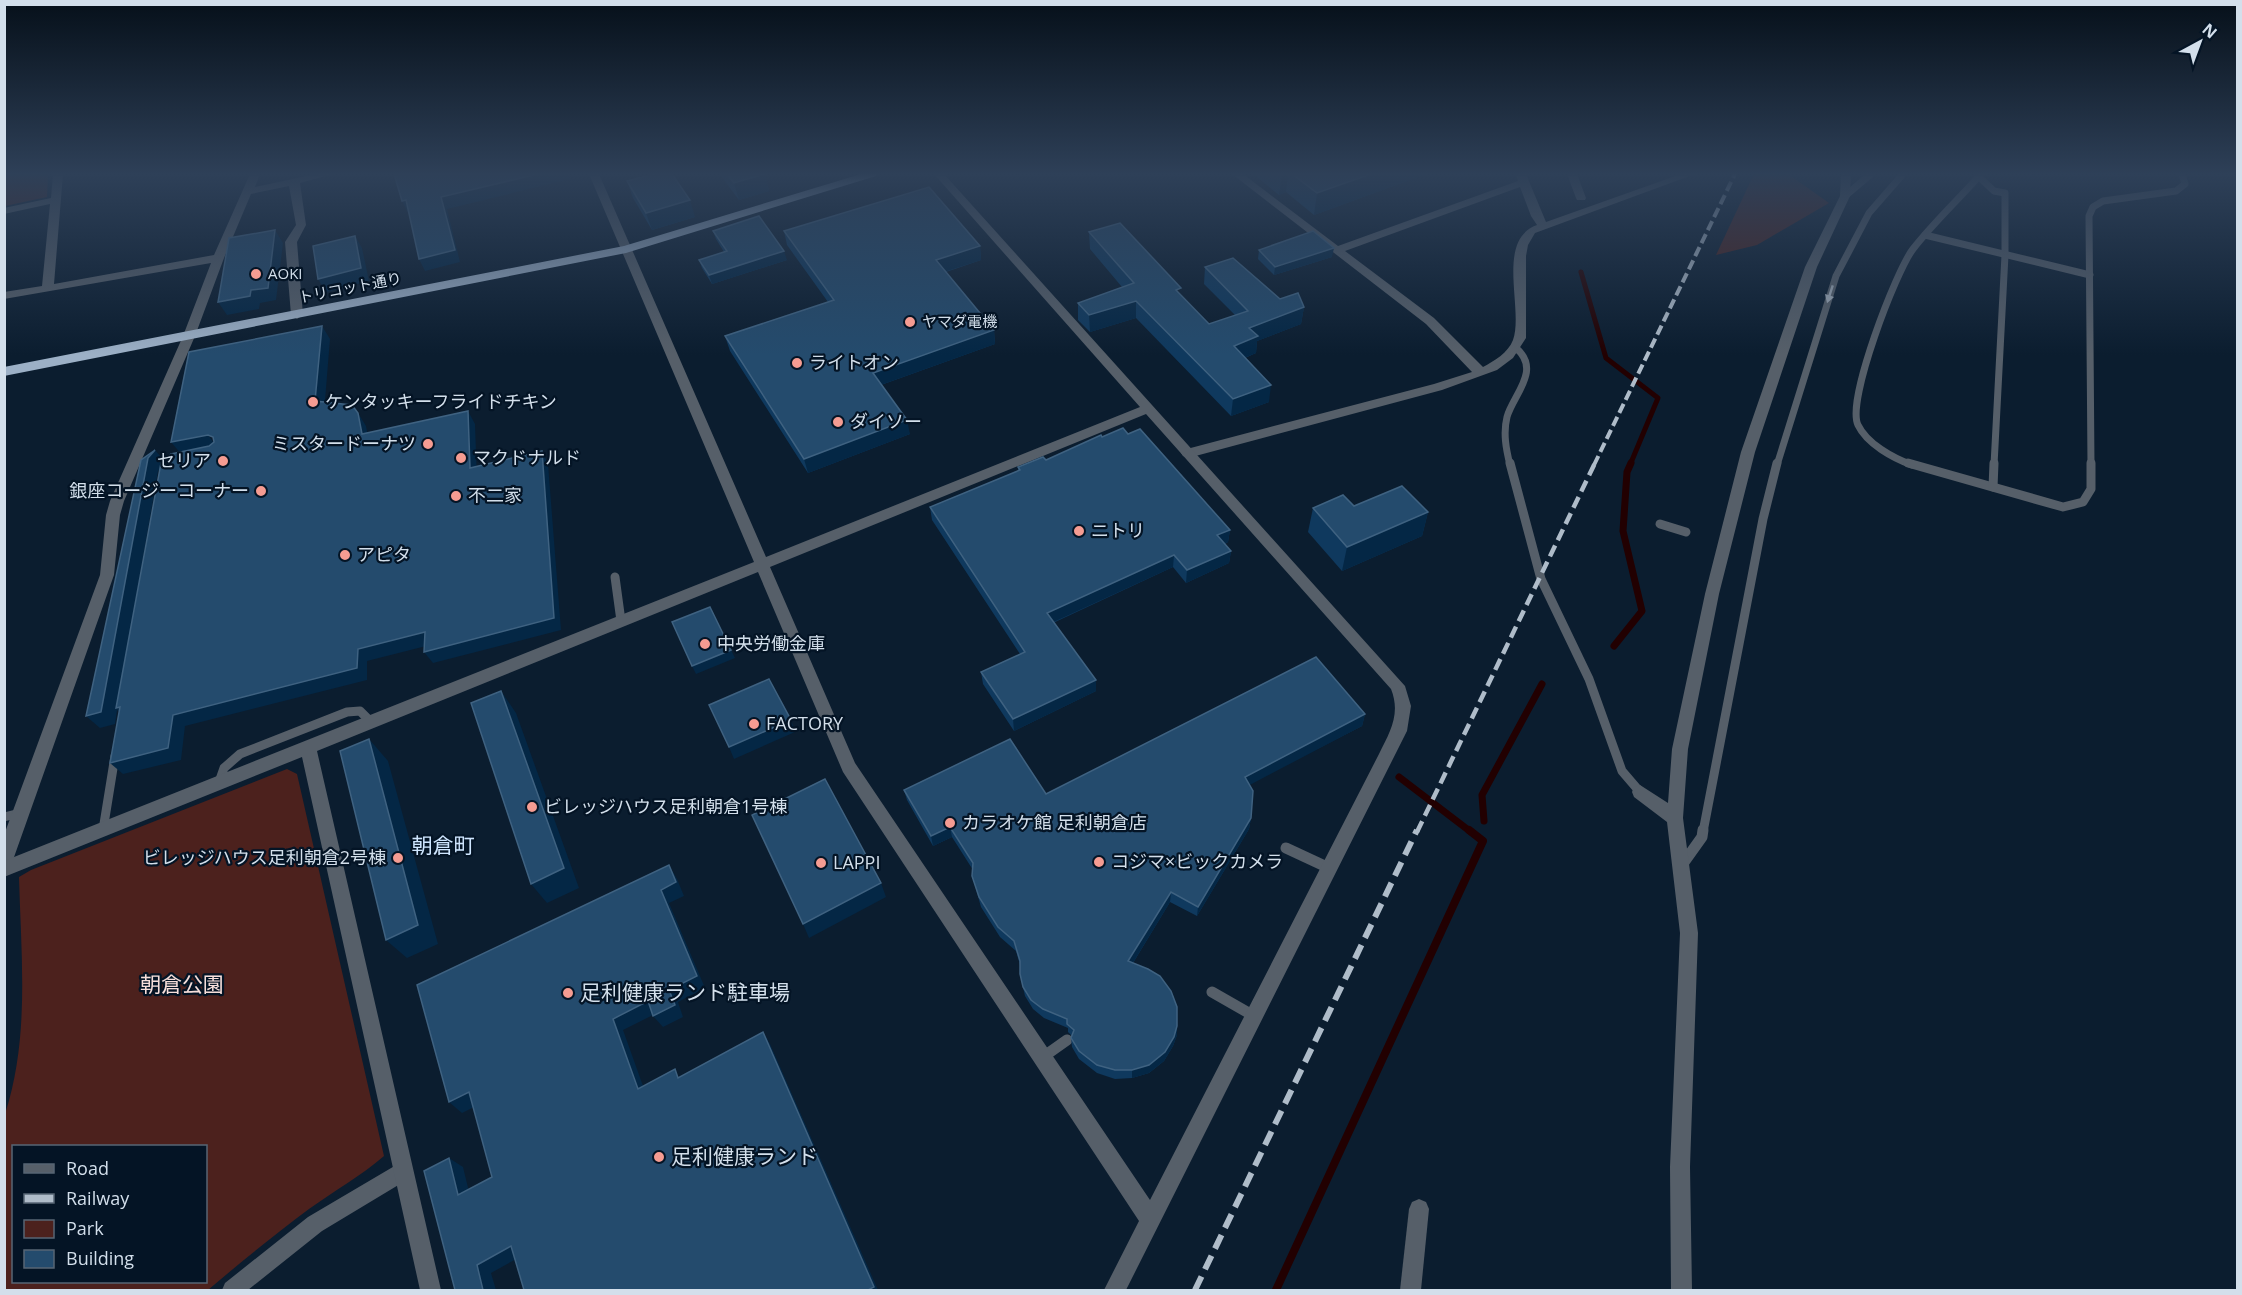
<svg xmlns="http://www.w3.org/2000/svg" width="2242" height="1295" viewBox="0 0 2242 1295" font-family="'Open Sans','Noto Sans JP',sans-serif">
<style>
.green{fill:#4c211d;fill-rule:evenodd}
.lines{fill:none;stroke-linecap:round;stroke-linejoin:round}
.stream-far2{stroke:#220001;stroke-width:5}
.stream-far1{stroke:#220001;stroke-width:7}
.stream{stroke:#220001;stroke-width:8}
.service-far2{stroke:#565f69;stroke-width:7}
.service-far1{stroke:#565f69;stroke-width:9}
.service{stroke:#565f69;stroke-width:11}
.minor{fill:#565f69;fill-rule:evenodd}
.tertiary{fill:#565f69;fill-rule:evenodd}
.trunk{fill:#9cb0c6;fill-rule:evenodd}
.rail-far2{stroke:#afbcc9;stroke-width:4;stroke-dasharray:10 4.5;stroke-linecap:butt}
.rail-far1{stroke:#afbcc9;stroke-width:4.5;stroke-dasharray:12 6;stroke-linecap:butt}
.rail{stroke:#afbcc9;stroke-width:6;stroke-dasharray:15 8;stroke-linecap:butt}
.wall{fill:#0f395e}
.shaded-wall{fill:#042745}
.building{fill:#244b6d;stroke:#3f6281;stroke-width:1.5}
.oneway{fill:#a1acb7}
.poi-dot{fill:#f59c92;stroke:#041425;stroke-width:2}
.labels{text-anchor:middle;stroke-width:4.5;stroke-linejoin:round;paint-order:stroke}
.far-poi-label{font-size:15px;fill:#d3dfeb;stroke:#041425;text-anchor:start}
.far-street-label{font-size:15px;fill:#d3dfeb;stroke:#041425}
.poi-label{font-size:18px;fill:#d3dfeb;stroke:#041425;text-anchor:start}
.quarter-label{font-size:21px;fill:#cfe6ff;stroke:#041425}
.near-park-label{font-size:21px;fill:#f6deda;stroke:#041425}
.near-poi-label{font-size:21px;fill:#d3dfeb;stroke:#041425;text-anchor:start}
</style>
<rect width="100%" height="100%" fill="#0b1d2f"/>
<g class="green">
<path d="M4,174H48L47,197L5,206Z"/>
<path d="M1754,174H1788L1829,203L1757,245L1716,255Z"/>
<path d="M287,769L297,774L384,1156C361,1176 334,1191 309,1209C274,1235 241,1262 208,1290H5V1114C30,1037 21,956 19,877L31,870ZM14,1146H206V1282H14Z"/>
</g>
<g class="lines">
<path class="stream-far2" d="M1581,272L1606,358L1658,398L1630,465"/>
<g class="stream-far1">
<path d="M1614,646L1642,611L1623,531L1627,472L1631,463"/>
<path d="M1399,777L1471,832"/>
<path d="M1484,821L1482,795L1542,684"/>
</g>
<path class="stream" d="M1276,1290L1483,841L1469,830"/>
<g class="service-far2">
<path d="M1979,177L1994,191L2005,193V255L1994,465"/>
<path d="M1845,196L1871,174"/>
<path d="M1925,235L2090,275"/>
<path d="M1510,465C1506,449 1503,433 1507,417C1513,395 1542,370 1516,348"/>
<path d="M1777,465L1836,276L1869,213L1903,174"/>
<path d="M1912,465C1893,458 1867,444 1858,425C1846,401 1896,271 1913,249C1934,222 1959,199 1981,174"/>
<path d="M2091,465L2089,216L2093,207L2103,201L2176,191L2185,184L2182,174"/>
</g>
<g class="service-far1">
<path d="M1510,463L1541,579L1589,679L1622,771L1640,792"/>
<path d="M1908,463L2063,507L2083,502L2091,489V463"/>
<path d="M1993,487L1994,463"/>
<path d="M1660,524L1686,532"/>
<path d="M615,577L621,621"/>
<path d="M218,785L224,768L240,754L347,712L360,711L370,721"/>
<path d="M4,817L20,813"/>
<path d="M103,830L115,756"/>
<path d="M1703,832L1763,519L1777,463"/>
</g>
<g class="service">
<path d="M1286,848L1329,868"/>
<path d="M1682,865L1702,837L1703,830"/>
<path d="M1212,992L1254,1016"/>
<path d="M1043,1057L1067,1040"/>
</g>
<g class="minor">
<path d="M53,174H63L54,284L214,255L250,174H260L255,187L316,174H333L300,183L306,225L297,242L303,315L297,319L291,315L285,242L296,225L289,186L251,194L224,258L195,336L124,501L120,515L114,575L13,860L10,865L4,867V835L100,575L106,515L110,501L183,336L211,263L4,299V292L42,286L50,204L4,214V208L51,198Z"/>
<path d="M1232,174H1243L1338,246L1518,181L1516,174H1526L1546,222L1681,174H1695L1535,233L1528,245L1526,256V338L1513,358L1497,370L1442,390L1188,458L1183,456L1181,453L1183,450L1434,384L1472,372L1426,324ZM1520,187L1531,216L1537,225C1495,240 1524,309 1513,340C1508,353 1494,361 1483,367L1434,318L1345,251Z"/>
<path d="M1567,174H1577L1586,198L1585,200H1577L1576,198Z"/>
<path d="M1841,174H1851L1850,196L1817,267L1755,452L1719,594L1688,749L1683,818L1698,933L1690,1167L1692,1290H1671L1670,1167L1680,933L1667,822L1634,797L1632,792L1634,787L1640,785L1668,803L1672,749L1705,594L1741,452L1805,267L1840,196Z"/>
<path d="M403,1161L410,1164L413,1171L410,1178L322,1231L248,1290H222L225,1283L308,1217Z"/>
<path d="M1419,1199L1426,1202L1429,1209L1421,1290H1400L1409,1209L1412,1202Z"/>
</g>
<path class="tertiary" d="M589,174H599L766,557L1140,407L934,174H944L1405,686L1411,706L1407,731L1126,1290H1104L1139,1221L843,772L758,572L317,751L441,1290H420L302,757L4,877V861L754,562ZM1146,414L1391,689C1401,714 1390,732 1379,754L1150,1200L855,763L770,567Z"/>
<path class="trunk" d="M861,174H878L876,176L626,253L4,376V367L624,246Z"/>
<path class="rail-far2" d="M1594,465L1735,174"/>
<path class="rail-far1" d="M1417,832L1595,463"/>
<path class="rail" d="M1195,1290L1417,830"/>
</g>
<g class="wall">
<path d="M720,174H765L769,191L739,200L721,176Z"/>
<path d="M1253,174H1426L1314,215L1286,192L1279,195Z"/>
<path d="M627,181L695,217L652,230L633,198Z"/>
<path d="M713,231L787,260L712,284L702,268L699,260L724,252L716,239Z"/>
<path d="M784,231L980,246L981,260L946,272L994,330L995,344L881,385L910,434L808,473L730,351L725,336L828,302L787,245Z"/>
<path d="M1089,232L1180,295L1209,324L1235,315L1204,284L1205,267L1280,299L1304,307L1301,324L1257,341L1256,353L1245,358L1269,402L1231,416L1136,318L1090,332L1078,320V303L1122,287L1090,249Z"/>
<path d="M1259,250L1332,257L1274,275L1258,259Z"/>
<path d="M1128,434L1230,530L1228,542L1225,544L1231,551L1229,563L1186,583L1173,567L1053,623L1096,691L1014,731L983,684L981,672L1020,654L932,520L930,507L1018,471V467L1046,460L1102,437Z"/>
<path d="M1354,506L1428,512L1422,536L1342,571L1308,532L1313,508Z"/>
<path d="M1365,714L1362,726L1249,784L1251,818L1249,829L1197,916L1170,902L1133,963L1177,1026V1035L1173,1046L1164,1061L1149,1073L1132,1078L1115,1079L1097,1073L1079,1059L1072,1047L1071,1038L1072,1036L1068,1032V1028L1044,1018L1033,1009L1025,996L1020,974V965L1016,951L1000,937L981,907L975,886L972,876L973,870L952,837L933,846L907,800L904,790L1046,794Z"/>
</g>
<g class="shaded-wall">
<path d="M538,174H568L570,179L447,209L460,262L425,271L419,259L441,197Z"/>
<path d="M765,174L769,191L739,200L734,183Z"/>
<path d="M1282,174H1288L1286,192L1279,195Z"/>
<path d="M1371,174H1426L1314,215L1317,193Z"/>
<path d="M406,200L412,212L408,213L402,201Z"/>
<path d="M690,200L695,217L652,230L646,213Z"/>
<path d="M275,230L283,243L276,300L260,303L259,309L227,315L218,302L251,290Z"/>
<path d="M355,236L362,248L369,281L326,292L318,279Z"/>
<path d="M980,246L981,260L938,274L936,260Z"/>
<path d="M1334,248L1332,257L1274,275L1275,267Z"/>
<path d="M784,251L787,260L712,284L709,275Z"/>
<path d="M1136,301V318L1090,332L1089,315Z"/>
<path d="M1304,307L1301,324L1257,341L1256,353L1232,363L1234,346L1249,328Z"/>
<path d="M322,326L330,339L324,413L315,401Z"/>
<path d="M994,330L995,344L875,387L873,373Z"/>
<path d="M1271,385L1269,402L1231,416L1233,399Z"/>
<path d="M468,411L475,424L477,481L470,468Z"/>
<path d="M358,413L366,426L370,447L362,434Z"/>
<path d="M907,420L910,434L808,473L804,459Z"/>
<path d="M208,435L217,447L182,455L171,442Z"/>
<path d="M155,450L166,463L158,471L117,708L120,707L129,720L117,710L115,724L100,728L86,716L148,458Z"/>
<path d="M542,451L548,464L561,630L433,663L424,652Z"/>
<path d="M1428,512L1422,536L1342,571L1347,547Z"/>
<path d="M1230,530L1228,542L1216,548L1217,535Z"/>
<path d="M1231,551L1229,563L1186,583L1187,570Z"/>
<path d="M1174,555L1173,567L1047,625V613Z"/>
<path d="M425,632L434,644L367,661V680L185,726L181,760L123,774L110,763L173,715L358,649Z"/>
<path d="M731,650L735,658L696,674L692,666Z"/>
<path d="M1096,680V691L1014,731L1013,719Z"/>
<path d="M501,691L516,713L579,888L547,903L531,884Z"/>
<path d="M1365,714L1362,726L1244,788L1245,777Z"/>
<path d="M791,720L795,732L734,759L729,747Z"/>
<path d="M369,739L388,761L438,944L407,958L386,940Z"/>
<path d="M1251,818L1249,829L1197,916L1198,907Z"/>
<path d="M950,827L952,837L933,846L931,836Z"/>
<path d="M669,865L677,879L684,896L669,903L705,988L678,1002L683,1017L663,1027L653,1016L669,990L661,890Z"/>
<path d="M881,883L886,897L809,938L803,924Z"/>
<path d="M1171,892L1170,902L1128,971V961Z"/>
<path d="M648,1001L657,1013L623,1030L648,1100L638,1089L613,1019Z"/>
<path d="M1177,1026V1035L1173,1046L1164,1061L1149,1073L1132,1078V1070Z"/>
<path d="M763,1032L770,1044L878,1290H868Z"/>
<path d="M469,1092L482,1103L462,1113L449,1102Z"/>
<path d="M449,1158L463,1167L472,1204L458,1195Z"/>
<path d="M511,1246L525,1254L491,1273L496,1290H483L477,1265Z"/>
</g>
<g class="building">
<path d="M394,174H538L441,197L455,250L419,259L406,200L402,201Z"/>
<path d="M654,174H672L690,200L646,213L627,181Z"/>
<path d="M727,174H765L734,183Z"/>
<path d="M1292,174H1371L1317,193Z"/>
<path d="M929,187L980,246L936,260L994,330L873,373L907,420L804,459L725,336L834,300L784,231Z"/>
<path d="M759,216L784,251L709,275L699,260L727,251L713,231Z"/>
<path d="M1120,223L1181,288L1176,290L1209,324L1248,311L1205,267L1233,258L1280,299L1298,293L1304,307L1249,328L1258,336L1234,346L1271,385L1233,399L1136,301L1089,315L1078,303L1134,283L1089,232Z"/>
<path d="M275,230L268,288L251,290L250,296L218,302L229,238Z"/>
<path d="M1313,231L1334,248L1275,267L1259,250Z"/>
<path d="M355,236L361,268L318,279L313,246Z"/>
<path d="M322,326L315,401L352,405L358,413L362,434L468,411L470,468L542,451L554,618L424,652L425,632L358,649L357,668L173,715L168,748L110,763L120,707L116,708L161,463L171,454L209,446L214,442L213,437L208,435L171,442L189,352Z"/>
<path d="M1123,428L1128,434L1140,429L1230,530L1217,535L1231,551L1187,570L1174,555L1047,613L1096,680L1013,719L981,672L1025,652L930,507L1020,470L1018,467L1043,457L1046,460L1101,435L1102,437Z"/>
<path d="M155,450L148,458L101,712L86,716L141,460Z"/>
<path d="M1402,486L1428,512L1347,547L1313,508L1343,495L1354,506Z"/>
<path d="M710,607L731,650L692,666L672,622Z"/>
<path d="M1316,657L1365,714L1245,777L1253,791L1251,818L1198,907L1171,892L1128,961L1148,969L1160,976L1171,991L1177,1007V1026L1174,1037L1165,1052L1149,1065L1132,1070H1115L1097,1065L1079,1051L1071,1038L1074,1030L1067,1024V1019L1043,1009L1031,1000L1023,987L1020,974V961L1014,941L998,927L979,897L972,876L973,863L950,827L931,836L904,790L1010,739L1046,794Z"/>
<path d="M769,679L791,720L729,747L709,705Z"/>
<path d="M501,691L564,868L531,884L471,703Z"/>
<path d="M369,739L418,925L386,940L340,751Z"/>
<path d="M825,779L881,883L803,924L752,815Z"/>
<path d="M669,865L676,882L661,890L697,976L669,990L675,1005L653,1016L648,1001L613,1019L638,1089L675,1069L678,1078L763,1032L874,1287L868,1290H524L511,1246L477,1265L483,1290H455L424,1171L449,1158L458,1195L492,1177L469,1092L449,1102L417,985Z"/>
</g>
<defs><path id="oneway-solid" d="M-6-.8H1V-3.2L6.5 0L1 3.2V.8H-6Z" transform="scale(1.5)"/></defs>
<use class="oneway" href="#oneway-solid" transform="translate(1830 294) rotate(108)"/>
<linearGradient id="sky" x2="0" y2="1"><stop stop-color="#06101a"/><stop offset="0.49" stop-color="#2e4058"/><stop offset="1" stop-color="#2e4058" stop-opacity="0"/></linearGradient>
<rect width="2242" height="355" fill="url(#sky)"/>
<g class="poi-dot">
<circle cx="256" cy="274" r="6"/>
<circle cx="910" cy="322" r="6"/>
<circle cx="797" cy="363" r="6"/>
<circle cx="313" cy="402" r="6"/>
<circle cx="838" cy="422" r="6"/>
<circle cx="428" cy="444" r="6"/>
<circle cx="461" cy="458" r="6"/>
<circle cx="223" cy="461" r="6"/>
<circle cx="261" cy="491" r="6"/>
<circle cx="456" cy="496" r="6"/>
<circle cx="1079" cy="531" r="6"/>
<circle cx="345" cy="555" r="6"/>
<circle cx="705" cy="644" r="6"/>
<circle cx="754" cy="724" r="6"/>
<circle cx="532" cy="807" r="6"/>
<circle cx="950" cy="823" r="6"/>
<circle cx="398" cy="858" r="6"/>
<circle cx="1099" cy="862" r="6"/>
<circle cx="821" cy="863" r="6"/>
<circle cx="568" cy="993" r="6"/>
<circle cx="659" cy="1157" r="6"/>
</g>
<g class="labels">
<g class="far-poi-label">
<text x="268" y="279">AOKI</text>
<text x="922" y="327">ヤマダ電機</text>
</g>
<g class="far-street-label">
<text transform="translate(350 288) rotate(-11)" y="5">トリコット通り</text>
</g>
<g class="poi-label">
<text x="809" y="369">ライトオン</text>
<text x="325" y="408">ケンタッキーフライドチキン</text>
<text x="850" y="428">ダイソー</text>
<text x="416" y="450" text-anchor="end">ミスタードーナツ</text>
<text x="473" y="464">マクドナルド</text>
<text x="211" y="467" text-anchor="end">セリア</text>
<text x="249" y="497" text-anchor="end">銀座コージーコーナー</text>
<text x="468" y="502">不二家</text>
<text x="1091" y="537">ニトリ</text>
<text x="357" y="561">アピタ</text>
<text x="717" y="650">中央労働金庫</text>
<text x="766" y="730">FACTORY</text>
<text x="544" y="813">ビレッジハウス足利朝倉1号棟</text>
<text x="962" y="829">カラオケ館 足利朝倉店</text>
<text x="386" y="864" text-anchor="end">ビレッジハウス足利朝倉2号棟</text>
<text x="1111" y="868">コジマ×ビックカメラ</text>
<text x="833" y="869">LAPPI</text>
</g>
<g class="quarter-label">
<text x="443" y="853">朝倉町</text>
</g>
<g class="near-park-label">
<text x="182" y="992">朝倉公園</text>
</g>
<g class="near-poi-label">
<text x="580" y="1000">足利健康ランド駐車場</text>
<text x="671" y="1164">足利健康ランド</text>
</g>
</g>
<rect width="2242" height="1295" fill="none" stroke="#d3dfeb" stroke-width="12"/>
<rect x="12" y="1145" width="195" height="138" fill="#041425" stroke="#576574" stroke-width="1.5"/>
<rect x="24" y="1164" width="30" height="9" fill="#565f69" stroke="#576574" stroke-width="1.5"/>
<text x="66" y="1175" font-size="18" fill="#d3dfeb">Road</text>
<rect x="24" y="1194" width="30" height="9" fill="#afbcc9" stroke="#576574" stroke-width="1.5"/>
<text x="66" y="1205" font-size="18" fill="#d3dfeb">Railway</text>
<rect x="24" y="1220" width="30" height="18" fill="#4c211d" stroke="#576574" stroke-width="1.5"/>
<text x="66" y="1235" font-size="18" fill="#d3dfeb">Park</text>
<rect x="24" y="1250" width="30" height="18" fill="#244b6d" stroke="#576574" stroke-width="1.5"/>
<text x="66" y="1265" font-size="18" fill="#d3dfeb">Building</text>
<g transform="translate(2200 42) rotate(41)" stroke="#041425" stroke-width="4.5" paint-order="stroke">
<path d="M0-4.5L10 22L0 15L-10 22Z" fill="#d3dfeb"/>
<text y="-9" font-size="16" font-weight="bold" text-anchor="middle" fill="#d3dfeb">N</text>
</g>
</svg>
